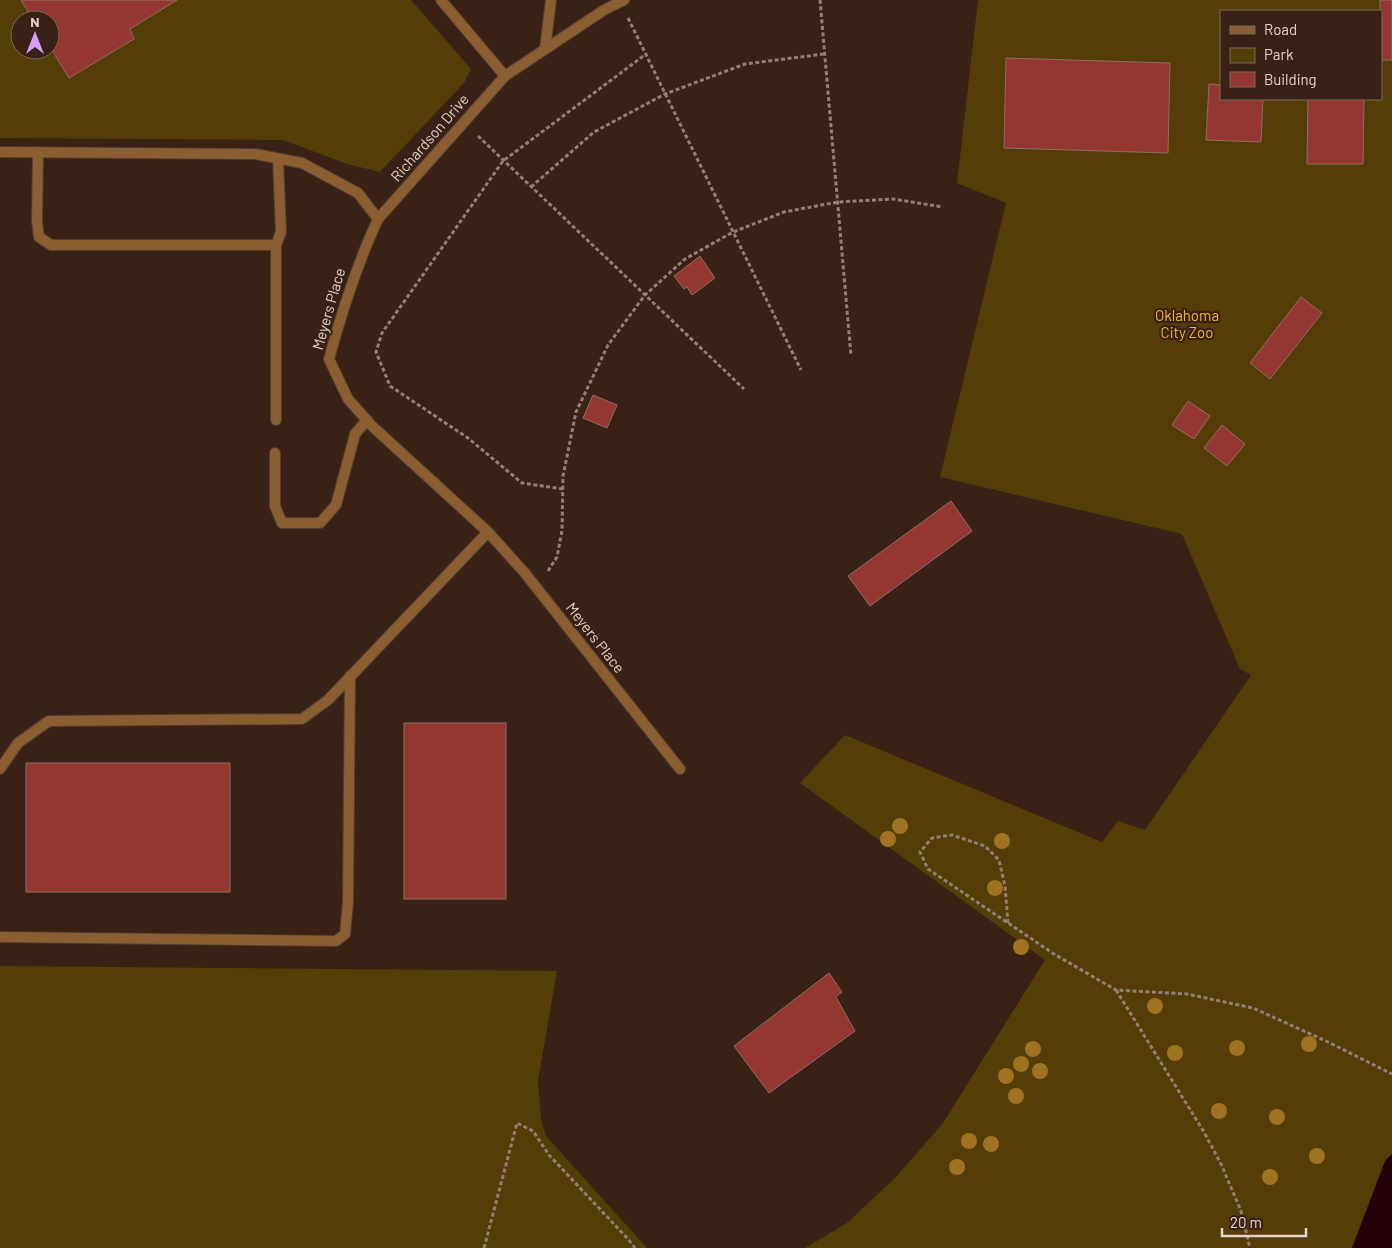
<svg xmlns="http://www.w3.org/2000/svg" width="1392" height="1248" viewBox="0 0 1392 1248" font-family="Barlow,sans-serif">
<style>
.green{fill:#553d07;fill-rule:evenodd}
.water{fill:#250008}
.building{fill:#943731;stroke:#8f6e6a}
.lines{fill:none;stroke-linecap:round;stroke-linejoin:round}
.service-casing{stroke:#543d32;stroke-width:12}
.minor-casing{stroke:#543d32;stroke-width:12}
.path{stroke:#937f76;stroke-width:3;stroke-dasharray:4 2.5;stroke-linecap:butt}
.service{stroke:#8b5e32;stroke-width:10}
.minor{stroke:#8b5e32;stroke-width:10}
.tree{fill:#9f7321}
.labels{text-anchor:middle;stroke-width:4.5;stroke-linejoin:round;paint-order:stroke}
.street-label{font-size:15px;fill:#e4d3cc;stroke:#392115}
.park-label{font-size:15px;fill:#f3b62b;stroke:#392115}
</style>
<rect width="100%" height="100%" fill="#392115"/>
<g class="green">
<path d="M0,0H411L471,69L464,83L380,172L347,164L283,140L0,138ZM20,20H50V50H20Z"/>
<path d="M978,0H1392V1248H805L847,1223L896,1177L943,1123L1045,960L800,783L845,735L1102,842L1118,821L1145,830L1251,675L1240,669L1182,534L940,477L1006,203L957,183ZM1221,11H1381V99H1221Z"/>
<path d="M0,966L557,971L538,1081L541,1119L546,1136L647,1248H0Z"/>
</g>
<path class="water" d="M1392,1154V1248H1352L1385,1161Z"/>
<g class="building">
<path d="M21,0H177L130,29L134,39L69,78L50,47V20H33Z"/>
<path d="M1380,0H1392V60H1381Z"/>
<path d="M1006,58L1170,63L1168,153L1004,148Z"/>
<path d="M1209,84L1221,85V99H1263L1261,142L1206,140Z"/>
<path d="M1308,99H1364L1363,164H1307Z"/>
<path d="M700,256L715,278L692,295L687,287L684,289L674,276Z"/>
<path d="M1301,297L1322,313L1270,379L1250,363Z"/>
<path d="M593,395L617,405L607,428L583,418Z"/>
<path d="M1188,401L1210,416L1194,439L1172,425Z"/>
<path d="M1222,425L1245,444L1227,466L1204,448Z"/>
<path d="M951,501L972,531L870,606L848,576Z"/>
<rect x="404" y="723" width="102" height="176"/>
<rect x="26" y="763" width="204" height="129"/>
<path d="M829,973L842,992L836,997L855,1031L769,1093L734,1046Z"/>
</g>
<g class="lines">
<g class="service-casing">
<g id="service">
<path d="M545,49L551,0"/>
<path d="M38,152L37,221L39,237L51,245H276L281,232L278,159"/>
<path d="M276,245V420"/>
<path d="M275,453V506L282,523H320L336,505L355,434L367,420"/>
<path d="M0,769L18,743L49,721L302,719L328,700L488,532"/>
<path d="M0,937L336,941L345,934L348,902L350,676"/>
</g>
</g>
<g class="minor-casing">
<g id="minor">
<path d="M441,0L505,76"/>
<path d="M0,152L255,154L302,163L358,193L378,219C357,264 342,311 329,359L348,399L372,426L488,532L524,572L680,769"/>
<path d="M378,219L505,76L604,10L624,0"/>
</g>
</g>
<g class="path">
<path d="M820,0L851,356"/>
<path d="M628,18L801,370"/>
<path d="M478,136L744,389"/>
<path d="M531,187L594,132L665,94L745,64L824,54"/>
<path d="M563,489L522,483L468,438L390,386L376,352L382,333L503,161L646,54"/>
<path d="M548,571L557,557L562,531L563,476L576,412L608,345L645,295L685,259L733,232L784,212L838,202L893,199L943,207"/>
<path d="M1008,923L1005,886L999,860L985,846L952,835L932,838L920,852L928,869L1054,954L1116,990L1187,994L1253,1008L1326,1041L1392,1074"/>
<path d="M1116,990L1204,1132L1221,1164L1241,1211L1250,1248"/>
<path d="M484,1248L517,1123L533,1131L549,1155L628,1239L635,1248"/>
</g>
<use href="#service" class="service"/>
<use href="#minor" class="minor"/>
</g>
<g class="tree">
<circle cx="900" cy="826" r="8"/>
<circle cx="888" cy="839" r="8"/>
<circle cx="1002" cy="841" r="8"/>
<circle cx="995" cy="888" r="8"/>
<circle cx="1021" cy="947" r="8"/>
<circle cx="1155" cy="1006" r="8"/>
<circle cx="1309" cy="1044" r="8"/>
<circle cx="1237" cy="1048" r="8"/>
<circle cx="1033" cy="1049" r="8"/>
<circle cx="1175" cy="1053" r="8"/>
<circle cx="1021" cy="1064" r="8"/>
<circle cx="1040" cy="1071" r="8"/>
<circle cx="1006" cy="1076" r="8"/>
<circle cx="1016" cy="1096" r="8"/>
<circle cx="1219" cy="1111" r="8"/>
<circle cx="1277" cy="1117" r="8"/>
<circle cx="969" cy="1141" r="8"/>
<circle cx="991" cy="1144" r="8"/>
<circle cx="1317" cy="1156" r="8"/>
<circle cx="957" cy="1167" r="8"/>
<circle cx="1270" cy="1177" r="8"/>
</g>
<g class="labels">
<g class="street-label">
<text transform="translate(430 138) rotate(-49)" y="5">Richardson Drive</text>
<text transform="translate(329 309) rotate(-74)" y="5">Meyers Place</text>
<text transform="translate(595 638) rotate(52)" y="5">Meyers Place</text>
</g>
<g class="park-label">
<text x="1187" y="321">Oklahoma<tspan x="1187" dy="17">City Zoo</tspan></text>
</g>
</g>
<rect x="1220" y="10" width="162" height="90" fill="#392115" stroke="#7d685e"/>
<rect x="1230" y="26" width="25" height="8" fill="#8b5e32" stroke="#7d685e"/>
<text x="1264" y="35" font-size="15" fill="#e4d3cc">Road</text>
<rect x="1230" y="48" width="25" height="15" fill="#553d07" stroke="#7d685e"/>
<text x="1264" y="60" font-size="15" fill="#e4d3cc">Park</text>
<rect x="1230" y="72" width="25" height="15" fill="#943731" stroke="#7d685e"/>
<text x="1264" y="85" font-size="15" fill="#e4d3cc">Building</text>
<g transform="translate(35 35)"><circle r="24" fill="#392115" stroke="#7d685e"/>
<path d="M0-4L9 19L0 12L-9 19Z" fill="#d79bf9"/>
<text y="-8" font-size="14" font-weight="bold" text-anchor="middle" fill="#e4d3cc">N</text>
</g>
<path d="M1222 1228v8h84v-8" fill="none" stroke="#e4d3cc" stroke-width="2.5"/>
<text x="1230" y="1228" font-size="15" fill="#e4d3cc" stroke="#392115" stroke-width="4" paint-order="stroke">20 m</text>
</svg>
